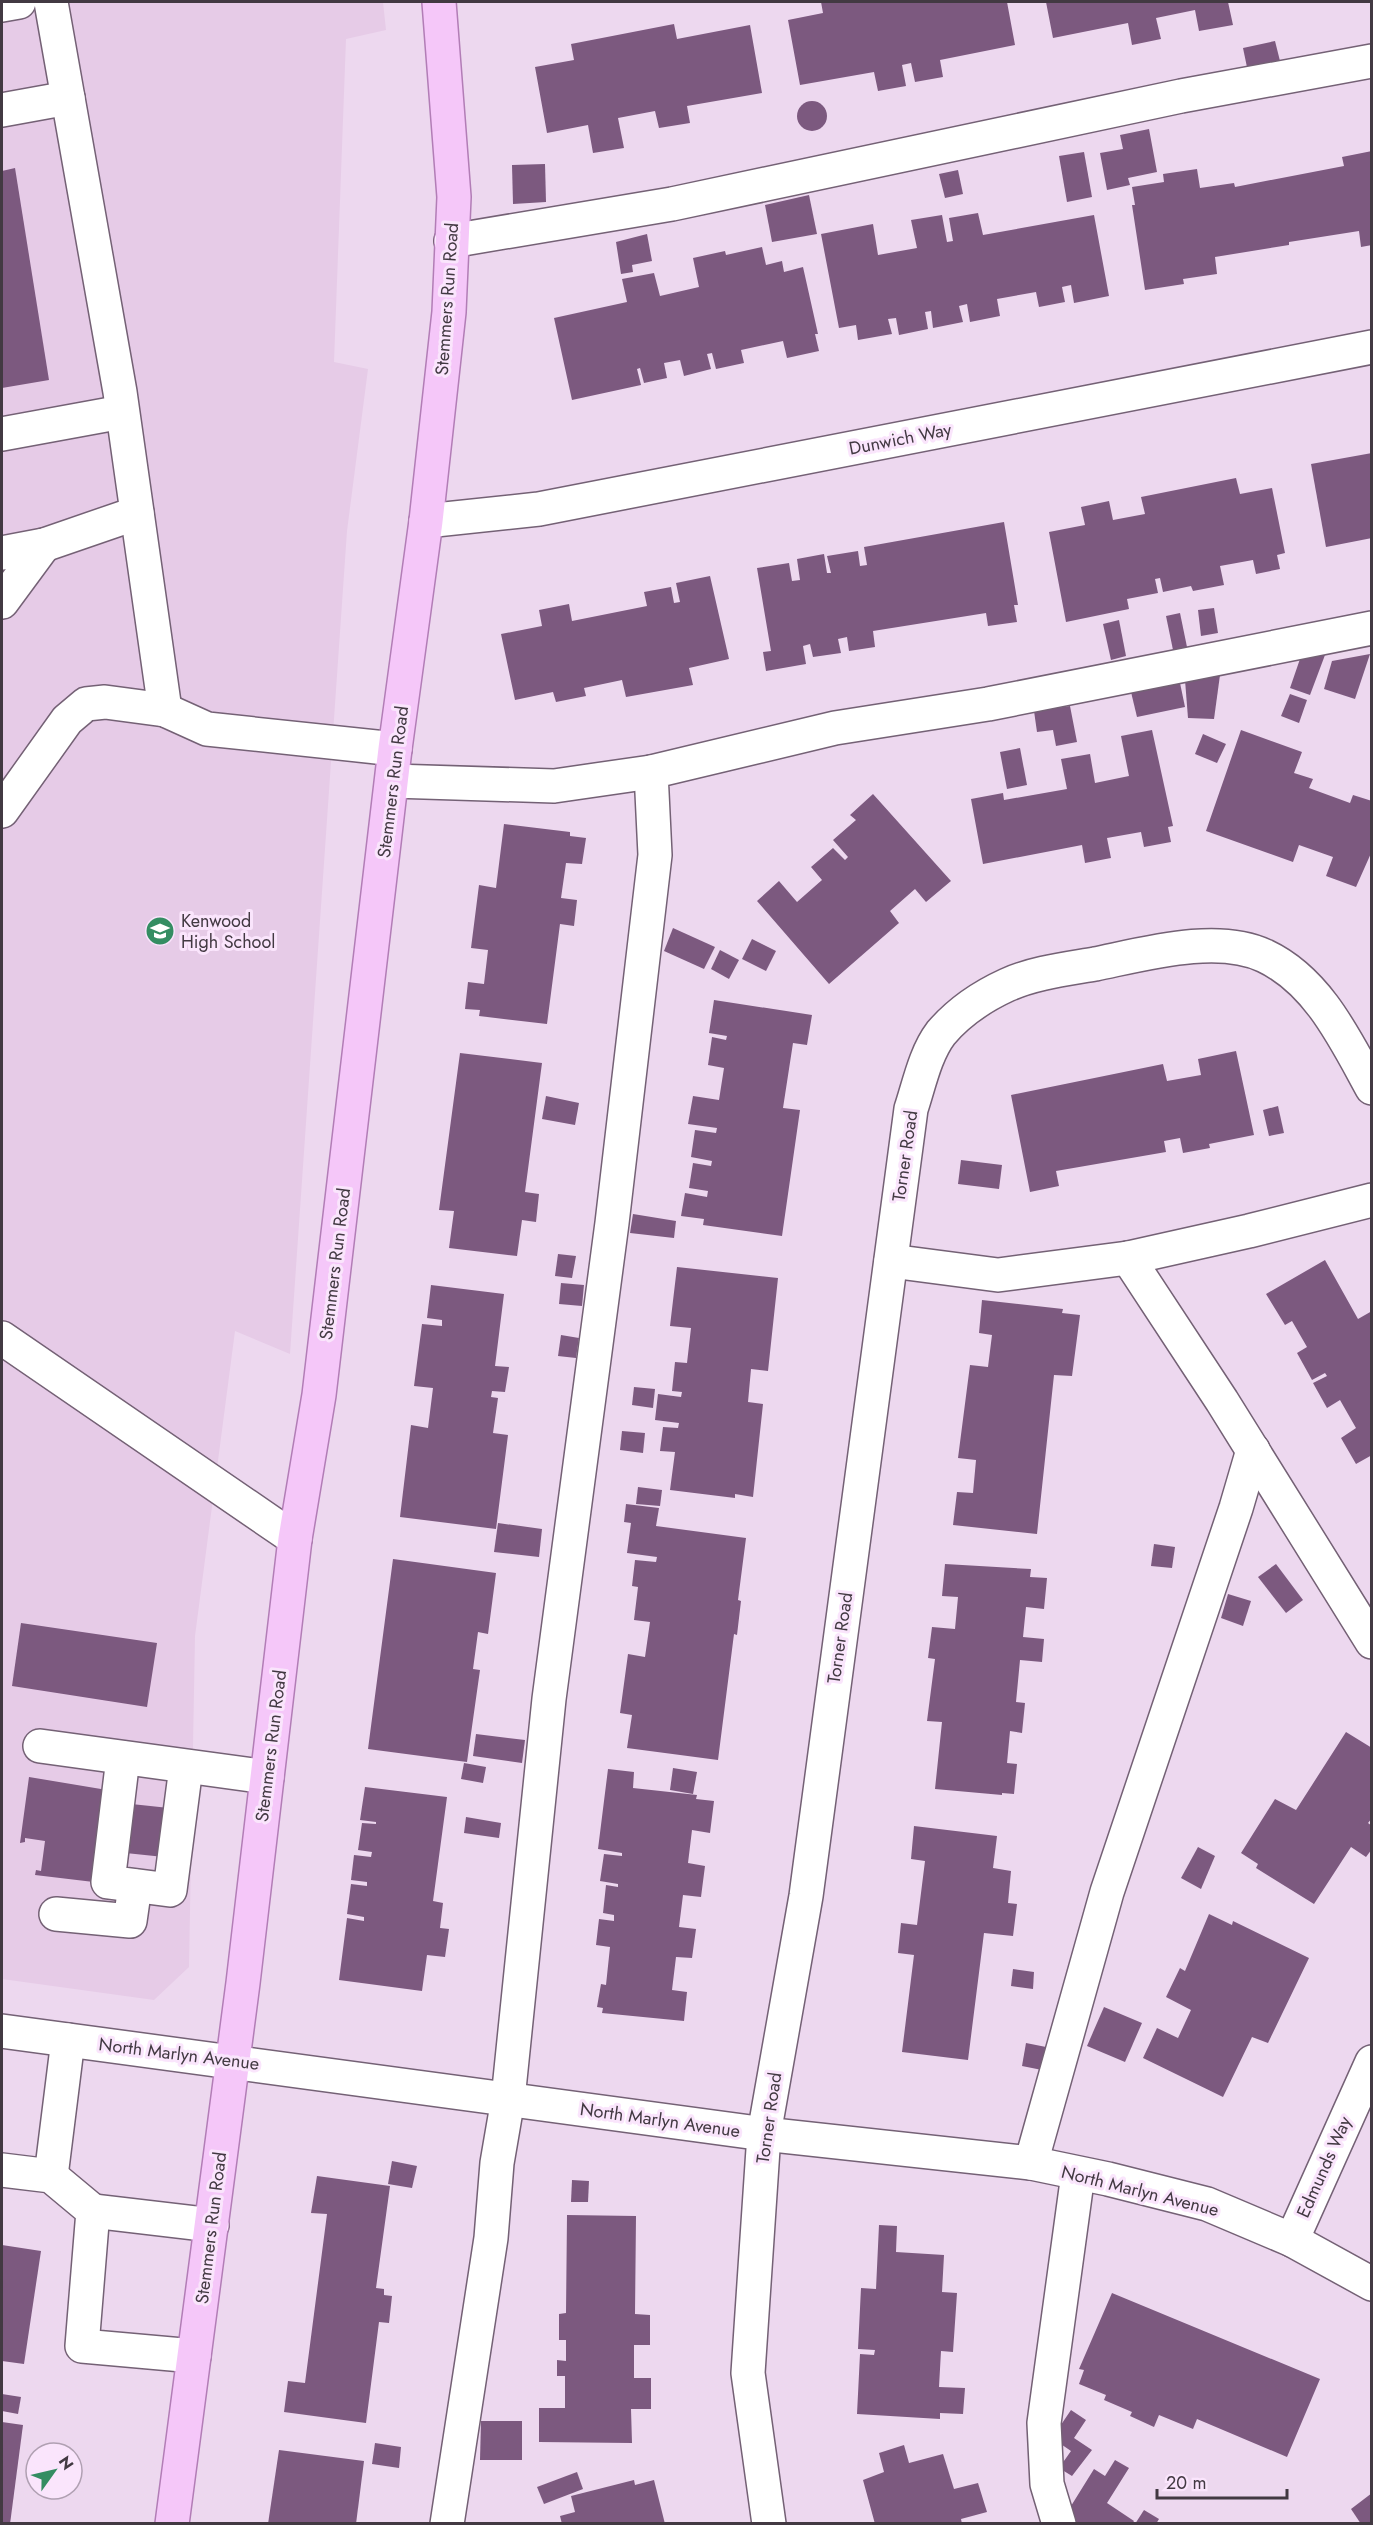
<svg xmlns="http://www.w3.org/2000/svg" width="1373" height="2525" viewBox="0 0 1373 2525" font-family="Jost,sans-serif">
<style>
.built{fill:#e6cbe7}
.building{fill:#7c597f}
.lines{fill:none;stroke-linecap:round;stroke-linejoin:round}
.minor-casing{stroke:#746175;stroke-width:36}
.major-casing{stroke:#b27db6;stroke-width:36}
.minor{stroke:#fff;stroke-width:33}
.major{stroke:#f5c7f9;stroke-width:33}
.labels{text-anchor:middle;stroke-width:6;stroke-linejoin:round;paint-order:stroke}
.street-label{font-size:18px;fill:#423942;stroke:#fae5fc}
.poi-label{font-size:18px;fill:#423942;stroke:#fae5fc;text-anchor:start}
</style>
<rect width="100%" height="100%" fill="#edd8ef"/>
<path class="built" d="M2,2H383L386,30L346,39L334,362L368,369L347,531L290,1354L235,1331L195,1636L189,1967L154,2000L2,1979Z"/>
<g class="building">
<path d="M821,2H1007L1015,45L940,60L943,77L915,82L911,63L902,65L906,86L878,91L874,72L800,85L788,20L823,13Z"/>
<path d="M1046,2H1228L1233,25L1199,31L1195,10L1156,18L1161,39L1132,45L1128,23L1053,38Z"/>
<path d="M674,24L677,39L750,25L762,93L687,106L690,123L659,128L655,111L618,118L624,148L593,153L588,125L547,133L535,67L574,60L571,44Z"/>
<path d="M1275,41L1281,65L1248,72L1243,48Z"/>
<circle cx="812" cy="116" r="15"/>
<path d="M1149,129L1157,172L1128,178L1130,185L1107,190L1100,153L1123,149L1120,135Z"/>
<path d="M1372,151V245L1361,247L1359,231L1289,242V245L1215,257L1217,274L1183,279L1184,284L1145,290L1132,205H1135L1132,187L1164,182L1163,174L1197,169L1200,188L1234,183L1235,187L1344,166L1342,157Z"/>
<path d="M1084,152L1092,197L1067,202L1059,156Z"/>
<path d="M545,164L546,202L513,204L512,165Z"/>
<path d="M15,168L49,380L2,388V171Z"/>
<path d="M958,170L963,194L945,198L939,174Z"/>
<path d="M809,195L817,234L772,242L765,205Z"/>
<path d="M978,213L983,235L1094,215L1109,296L1074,303L1071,285L1062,287L1065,302L1039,307L1036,292L997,299L1000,316L970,322L967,304L959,306L963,322L933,328L931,311L925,312L928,329L899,335L896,318L888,319L892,334L858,340L856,325L839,328L821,234L873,224L878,255L917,248L911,220L942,215L947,242L953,241L949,218Z"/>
<path d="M647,234L652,261L632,265L633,272L621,274L616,242Z"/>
<path d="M762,247L766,265L782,261L784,272L803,267L818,334H815L819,351L787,358L783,341L741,350L744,363L716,369L712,353L707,354L711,369L684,376L680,360L664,363L667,378L644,383L640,368L637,369L641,385L572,400L554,318L627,302L622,279L654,273L660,296L699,287L693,258L725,251L726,255Z"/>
<path d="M1372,453V538L1326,547L1311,464Z"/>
<path d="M1236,478L1240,494L1272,488L1285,553L1277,555L1280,569L1256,574L1253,560L1220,566L1224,585L1193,591L1191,586L1163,592L1160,578L1155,579L1158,593L1127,599L1129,609L1066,622L1049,532L1085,525L1081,507L1109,501L1113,520L1145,514L1141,497Z"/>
<path d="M1004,522L1018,605H1014L1017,622L988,626L986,613L873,631L875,647L849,651L847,637L838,639L841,653L813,657L810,644L803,646L806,664L766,671L763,652L771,651L757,568L789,563L792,581L800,580L797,559L824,554L827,573H831L827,556L858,551L860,566L867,565L864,547Z"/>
<path d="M710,576L729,659L689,668L693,685L626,697L622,680L584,688L586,696L556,702L553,692L515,700L501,634L542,626L539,610L569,604L572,621L647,606L644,592L671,587L674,603L680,602L676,583Z"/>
<path d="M1214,608L1218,633L1201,636L1198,610Z"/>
<path d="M1180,613L1187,647L1173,650L1166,616Z"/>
<path d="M1119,620L1126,656L1111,660L1103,624Z"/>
<path d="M1370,654L1355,699L1324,689L1332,661Z"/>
<path d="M1325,655L1310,695L1290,688L1300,659Z"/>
<path d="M1220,675L1214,719L1188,718L1185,680Z"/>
<path d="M1180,683L1185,707L1137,717L1131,692Z"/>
<path d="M1290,694L1307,700L1299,723L1281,716Z"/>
<path d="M1070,706L1077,742L1056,746L1053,730L1037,732L1034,711Z"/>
<path d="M1152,730L1173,826L1168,827L1171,842L1144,847L1141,832L1107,838L1111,858L1085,863L1082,845L983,864L971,799L1003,793L1004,800L1067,789L1061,759L1090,754L1095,783L1129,776L1121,736Z"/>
<path d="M1241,730L1302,752L1294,773L1313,779L1309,788L1350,803L1353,795L1372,801V851L1356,887L1326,876L1333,857L1299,845L1293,862L1206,831Z"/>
<path d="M1203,734L1226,744L1217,763L1195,754Z"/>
<path d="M1020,748L1027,785L1007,789L1000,752Z"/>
<path d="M873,794L951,881L926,902L915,889L890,911L899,923L829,984L757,901L779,881L797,902L822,880L811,867L833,848L845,860L848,857L833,840L856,820L850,815Z"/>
<path d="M504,824L570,832V836L586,838L582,864L566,863L561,898L577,900L574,926L560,924L547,1024L479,1016L480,1010L465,1009L468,982L484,984L488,950L471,948L479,885L496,888Z"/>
<path d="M673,928L715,947L704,969L664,951Z"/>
<path d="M752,939L776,951L766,971L742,959Z"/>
<path d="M720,950L739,960L729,979L711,969Z"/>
<path d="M714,1000L812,1015L807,1045L793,1043L783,1108L800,1110L782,1236L703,1225L704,1219L681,1216L685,1193L707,1197L708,1191L689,1188L693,1163L711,1166L712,1161L691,1157L695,1130L716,1133L717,1128L688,1124L693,1096L719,1100L724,1068L708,1065L712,1037L726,1040L727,1036L709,1033Z"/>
<path d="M1236,1051L1254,1135L1209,1144L1210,1148L1183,1153L1180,1138L1164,1141L1166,1152L1056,1171L1059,1186L1030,1192L1011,1095L1163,1064L1167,1081L1201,1075L1198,1059Z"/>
<path d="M460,1053L542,1063L525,1192L539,1194L536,1222L522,1220L517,1256L449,1248L454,1211L439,1210Z"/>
<path d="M546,1096L579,1103L575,1125L542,1119Z"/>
<path d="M1278,1106L1284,1133L1269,1136L1263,1110Z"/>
<path d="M961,1160L1002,1165L999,1189L958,1184Z"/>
<path d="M633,1214L676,1221L674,1238L630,1233Z"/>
<path d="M558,1254L576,1256L572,1278L555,1276Z"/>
<path d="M1325,1260L1358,1319L1372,1311V1455L1356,1464L1341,1438L1356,1428L1340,1400L1327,1408L1313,1383L1327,1376L1325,1373L1312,1380L1297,1353L1307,1347L1292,1321L1285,1325L1266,1294Z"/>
<path d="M677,1267L778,1278L768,1371L751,1369L748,1402L763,1404L753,1497L735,1494V1498L670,1490L675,1452L660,1451L663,1427L678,1428L679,1423L655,1420L658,1394L681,1397L682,1392L672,1391L675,1362L687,1363L691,1328L670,1326Z"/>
<path d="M561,1283L584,1285L582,1306L559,1304Z"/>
<path d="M431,1285L504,1294L495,1366L509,1367L505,1392L492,1391L491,1397L498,1398L493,1433L508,1435L496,1529L400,1517L411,1425L428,1428L433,1388L414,1386L422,1324L442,1326V1320L427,1318Z"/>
<path d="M982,1300L1063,1309L1062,1313L1080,1315L1072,1376L1054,1375L1037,1534L953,1525L957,1492L973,1493L976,1460L958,1458L970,1365L988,1367L992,1335L979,1333Z"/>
<path d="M561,1335L579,1338L576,1358L558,1356Z"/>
<path d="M634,1387L655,1389L653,1408L632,1405Z"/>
<path d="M622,1431L645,1433L643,1453L620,1450Z"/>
<path d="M638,1487L662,1490L660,1506L636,1504Z"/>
<path d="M626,1504L659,1508L656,1526L746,1538L738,1600L741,1601L737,1635L734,1634L718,1760L627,1748L632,1715L620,1713L628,1654L645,1657L650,1622L634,1620L638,1587L632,1586L635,1560L656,1562L657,1557L627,1553L631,1523L624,1522Z"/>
<path d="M498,1523L542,1529L539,1557L494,1552Z"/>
<path d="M1154,1544L1175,1547L1172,1568L1151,1566Z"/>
<path d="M393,1559L496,1573L488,1634L478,1632L473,1669L480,1670L467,1762L368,1749Z"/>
<path d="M945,1564L1031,1569L1030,1577L1047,1578L1044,1609L1026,1607L1023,1637L1044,1639L1042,1662L1020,1660L1016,1702L1025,1703L1022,1733L1010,1731L1007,1763L1017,1764L1014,1794L1002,1793V1795L935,1789L942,1722L927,1721L935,1659L928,1658L932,1627L955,1629L958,1597L942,1596Z"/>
<path d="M1276,1564L1303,1600L1286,1613L1258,1577Z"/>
<path d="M1228,1594L1251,1601L1243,1626L1221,1618Z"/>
<path d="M21,1623L157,1643L147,1707L12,1686Z"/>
<path d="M1346,1732L1372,1748V1818L1368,1823L1372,1826V1849L1366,1857L1351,1847L1314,1904L1256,1868L1258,1864L1241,1853L1275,1799L1296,1810Z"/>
<path d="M476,1734L525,1740L522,1763L473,1756Z"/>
<path d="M464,1763L486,1767L483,1783L461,1779Z"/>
<path d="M673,1768L697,1772L693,1794L670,1790Z"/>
<path d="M608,1769L634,1772L633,1788L697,1795L696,1799L714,1801L710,1833L692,1830L688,1863L705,1866L701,1897L683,1895L679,1927L696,1929L692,1958L676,1957L672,1990L687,1992L684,2021L602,2013L603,2008L597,2007L601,1984L606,1985L610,1947L596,1945L599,1919L614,1921V1915L603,1913L606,1885L618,1887V1884L600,1881L604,1854L622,1856V1853L598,1849Z"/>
<path d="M29,1777L113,1791L102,1883L35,1875L36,1870L41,1871L45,1841L25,1838V1842L20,1843Z"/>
<path d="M365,1787L447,1797L433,1901L443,1903L440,1928L449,1929L445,1957L427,1955L422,1991L339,1980L347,1918L364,1921V1917L347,1914L351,1884L367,1886V1882L351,1880L354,1855L371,1857L372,1852L358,1850L362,1823L376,1824V1822L360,1820Z"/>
<path d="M122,1803L169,1808L164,1857L116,1852Z"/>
<path d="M466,1817L501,1823L499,1838L464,1833Z"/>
<path d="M914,1826L997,1836L993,1868L1011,1871L1008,1903L1017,1904L1013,1936L984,1933L968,2060L902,2052L914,1955L898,1953L901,1923L917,1925L925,1861L911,1859Z"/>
<path d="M1198,1847L1215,1856L1201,1889L1181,1878Z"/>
<path d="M1209,1914L1232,1925L1233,1921L1309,1958L1268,2043L1252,2037L1223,2097L1143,2058L1157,2028L1178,2038L1191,2010L1166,1997L1180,1968L1185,1971Z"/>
<path d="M1013,1969L1034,1972L1033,1989L1011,1986Z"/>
<path d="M1104,2007L1142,2023L1125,2062L1087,2046Z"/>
<path d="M1026,2043L1046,2047L1042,2070L1022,2066Z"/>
<path d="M392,2161L417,2166L412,2188L388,2184Z"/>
<path d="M317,2176L390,2186L376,2288L384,2289V2295L392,2296L389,2323L379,2322L366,2423L284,2412L288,2381L305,2383L327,2214L311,2213Z"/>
<path d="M572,2180L589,2181L588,2202H571Z"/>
<path d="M567,2215L636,2216L635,2314L650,2315V2345H634V2378H651V2409H631L632,2443L539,2442V2408H565V2376H557V2360L566,2361V2340H559V2314L566,2313Z"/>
<path d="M879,2225L897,2226L896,2252L944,2255L942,2292L957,2293L953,2352L941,2351L939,2387L965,2388L963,2414L940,2413V2419L857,2414L860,2354L874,2355L875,2350L858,2349L861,2288L876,2289Z"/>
<path d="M2,2245L41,2251L24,2364L2,2361Z"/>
<path d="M1112,2293L1320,2379L1287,2457L1197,2419L1193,2429L1159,2415L1154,2427L1130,2416L1132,2412L1104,2400L1106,2395L1079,2384L1084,2370L1079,2369Z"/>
<path d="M2,2394L21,2397L18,2414L2,2411Z"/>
<path d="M1071,2410L1086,2420L1074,2438L1092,2450L1072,2476L1059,2468L1071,2451L1052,2438Z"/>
<path d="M481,2421H522V2460H480Z"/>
<path d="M2,2422L23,2425L10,2524H2Z"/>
<path d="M375,2443L401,2447L399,2468L372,2464Z"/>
<path d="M904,2445L909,2463L943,2454L954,2489L978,2483L987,2512L961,2519L962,2524H875L863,2480L884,2472L879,2453Z"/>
<path d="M279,2450L364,2461L356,2524H268Z"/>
<path d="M1115,2460L1129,2468L1107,2503L1134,2521L1132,2524H1076L1071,2506L1094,2469L1105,2476Z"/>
<path d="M577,2472L583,2489L544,2504L537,2487Z"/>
<path d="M634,2480L635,2485L654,2480L665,2524H562L560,2516L575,2512L571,2496Z"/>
<path d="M1372,2493V2524H1361L1351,2509Z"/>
<path d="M1144,2510L1159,2519L1156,2524H1135Z"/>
</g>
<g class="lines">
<g class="minor-casing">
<g id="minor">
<path d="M51,2L120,392L165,710"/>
<path d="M2,5L19,2"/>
<path d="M2,110L68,98"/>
<path d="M451,241L672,204L1181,96L1372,61"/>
<path d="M2,434L122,412"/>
<path d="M426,521L539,509L1372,347"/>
<path d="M2,553L44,545L137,513"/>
<path d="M2,602L44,545"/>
<path d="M393,781L554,786L651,772"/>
<path d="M2,811L67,720L86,704L105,702L165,710L207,729L395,749"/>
<path d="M1128,1258L1222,1401L1372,1642"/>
<path d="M891,1261L998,1275L1128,1258L1249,1231L1372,1200"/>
<path d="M2,1338L295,1539"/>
<path d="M40,1746L267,1777"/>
<path d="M123,1758L108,1882L170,1890L186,1767"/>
<path d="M56,1914L130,1921L135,1886"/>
<path d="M2,2031L764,2134L1031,2163L1108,2179L1207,2204L1292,2240L1372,2284"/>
<path d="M1031,2163L1107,1892L1236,1508L1253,1450"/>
<path d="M2,2170L51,2176L93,2211L82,2346L194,2356"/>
<path d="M51,2176L68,2040"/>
<path d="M93,2211L212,2225"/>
<path d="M1292,2240L1372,2062"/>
<path d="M447,2524L491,2238L497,2163L508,2099L549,1699L612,1223L655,855L651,772L835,728L988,704L1372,628"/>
<path d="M769,2524L748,2373L764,2134L806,1896L911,1109C919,1085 925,1054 941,1033C958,1013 983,996 1007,985C1033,973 1066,969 1095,964C1144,954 1218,933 1265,956C1318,981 1345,1039 1372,1088"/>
<path d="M1059,2524L1047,2484L1044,2423L1078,2174"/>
</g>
</g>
<g class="major-casing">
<path id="major" d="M172,2524L243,1983L295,1539L319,1395L395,749L426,521L449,312L454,197L439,2"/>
</g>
<use href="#minor" class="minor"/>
<use href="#major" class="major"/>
</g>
<defs>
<g id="school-disc" transform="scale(1.5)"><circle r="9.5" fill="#348d62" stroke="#fae5fc"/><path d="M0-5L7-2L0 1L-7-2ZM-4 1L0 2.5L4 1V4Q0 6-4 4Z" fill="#fff"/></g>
</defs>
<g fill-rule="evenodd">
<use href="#school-disc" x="160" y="931"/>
</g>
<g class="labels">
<g class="street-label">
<text transform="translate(447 299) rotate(-86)" y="6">Stemmers Run Road</text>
<text transform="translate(900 439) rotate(-11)" y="6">Dunwich Way</text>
<text transform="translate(393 782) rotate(-83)" y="6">Stemmers Run Road</text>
<text transform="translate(905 1156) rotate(-82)" y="6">Torner Road</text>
<text transform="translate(335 1264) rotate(-83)" y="6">Stemmers Run Road</text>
<text transform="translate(840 1638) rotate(-82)" y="6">Torner Road</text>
<text transform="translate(271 1746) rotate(-83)" y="6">Stemmers Run Road</text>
<text transform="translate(179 2054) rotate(7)" y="6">North Marlyn Avenue</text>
<text transform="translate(769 2118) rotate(-82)" y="6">Torner Road</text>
<text transform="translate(660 2120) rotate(8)" y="6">North Marlyn Avenue</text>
<text transform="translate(1324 2167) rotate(-66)" y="6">Edmunds Way</text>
<text transform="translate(1140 2191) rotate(14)" y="6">North Marlyn Avenue</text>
<text transform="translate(211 2228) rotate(-83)" y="6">Stemmers Run Road</text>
</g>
<g class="poi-label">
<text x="181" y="927">Kenwood<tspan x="181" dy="21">High School</tspan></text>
</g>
</g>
<rect width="1373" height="2525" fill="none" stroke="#423942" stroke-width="6"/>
<g transform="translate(54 2471) rotate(56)"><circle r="28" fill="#fae5fc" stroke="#b0a0b2" stroke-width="1.5"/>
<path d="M0-4.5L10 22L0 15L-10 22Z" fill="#348d62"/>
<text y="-9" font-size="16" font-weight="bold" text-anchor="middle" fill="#423942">N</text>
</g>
<path d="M1157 2489v9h130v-9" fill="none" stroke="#423942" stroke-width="3"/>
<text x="1166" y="2489" font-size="18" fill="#423942" stroke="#fae5fc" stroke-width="4.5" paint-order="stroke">20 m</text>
</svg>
